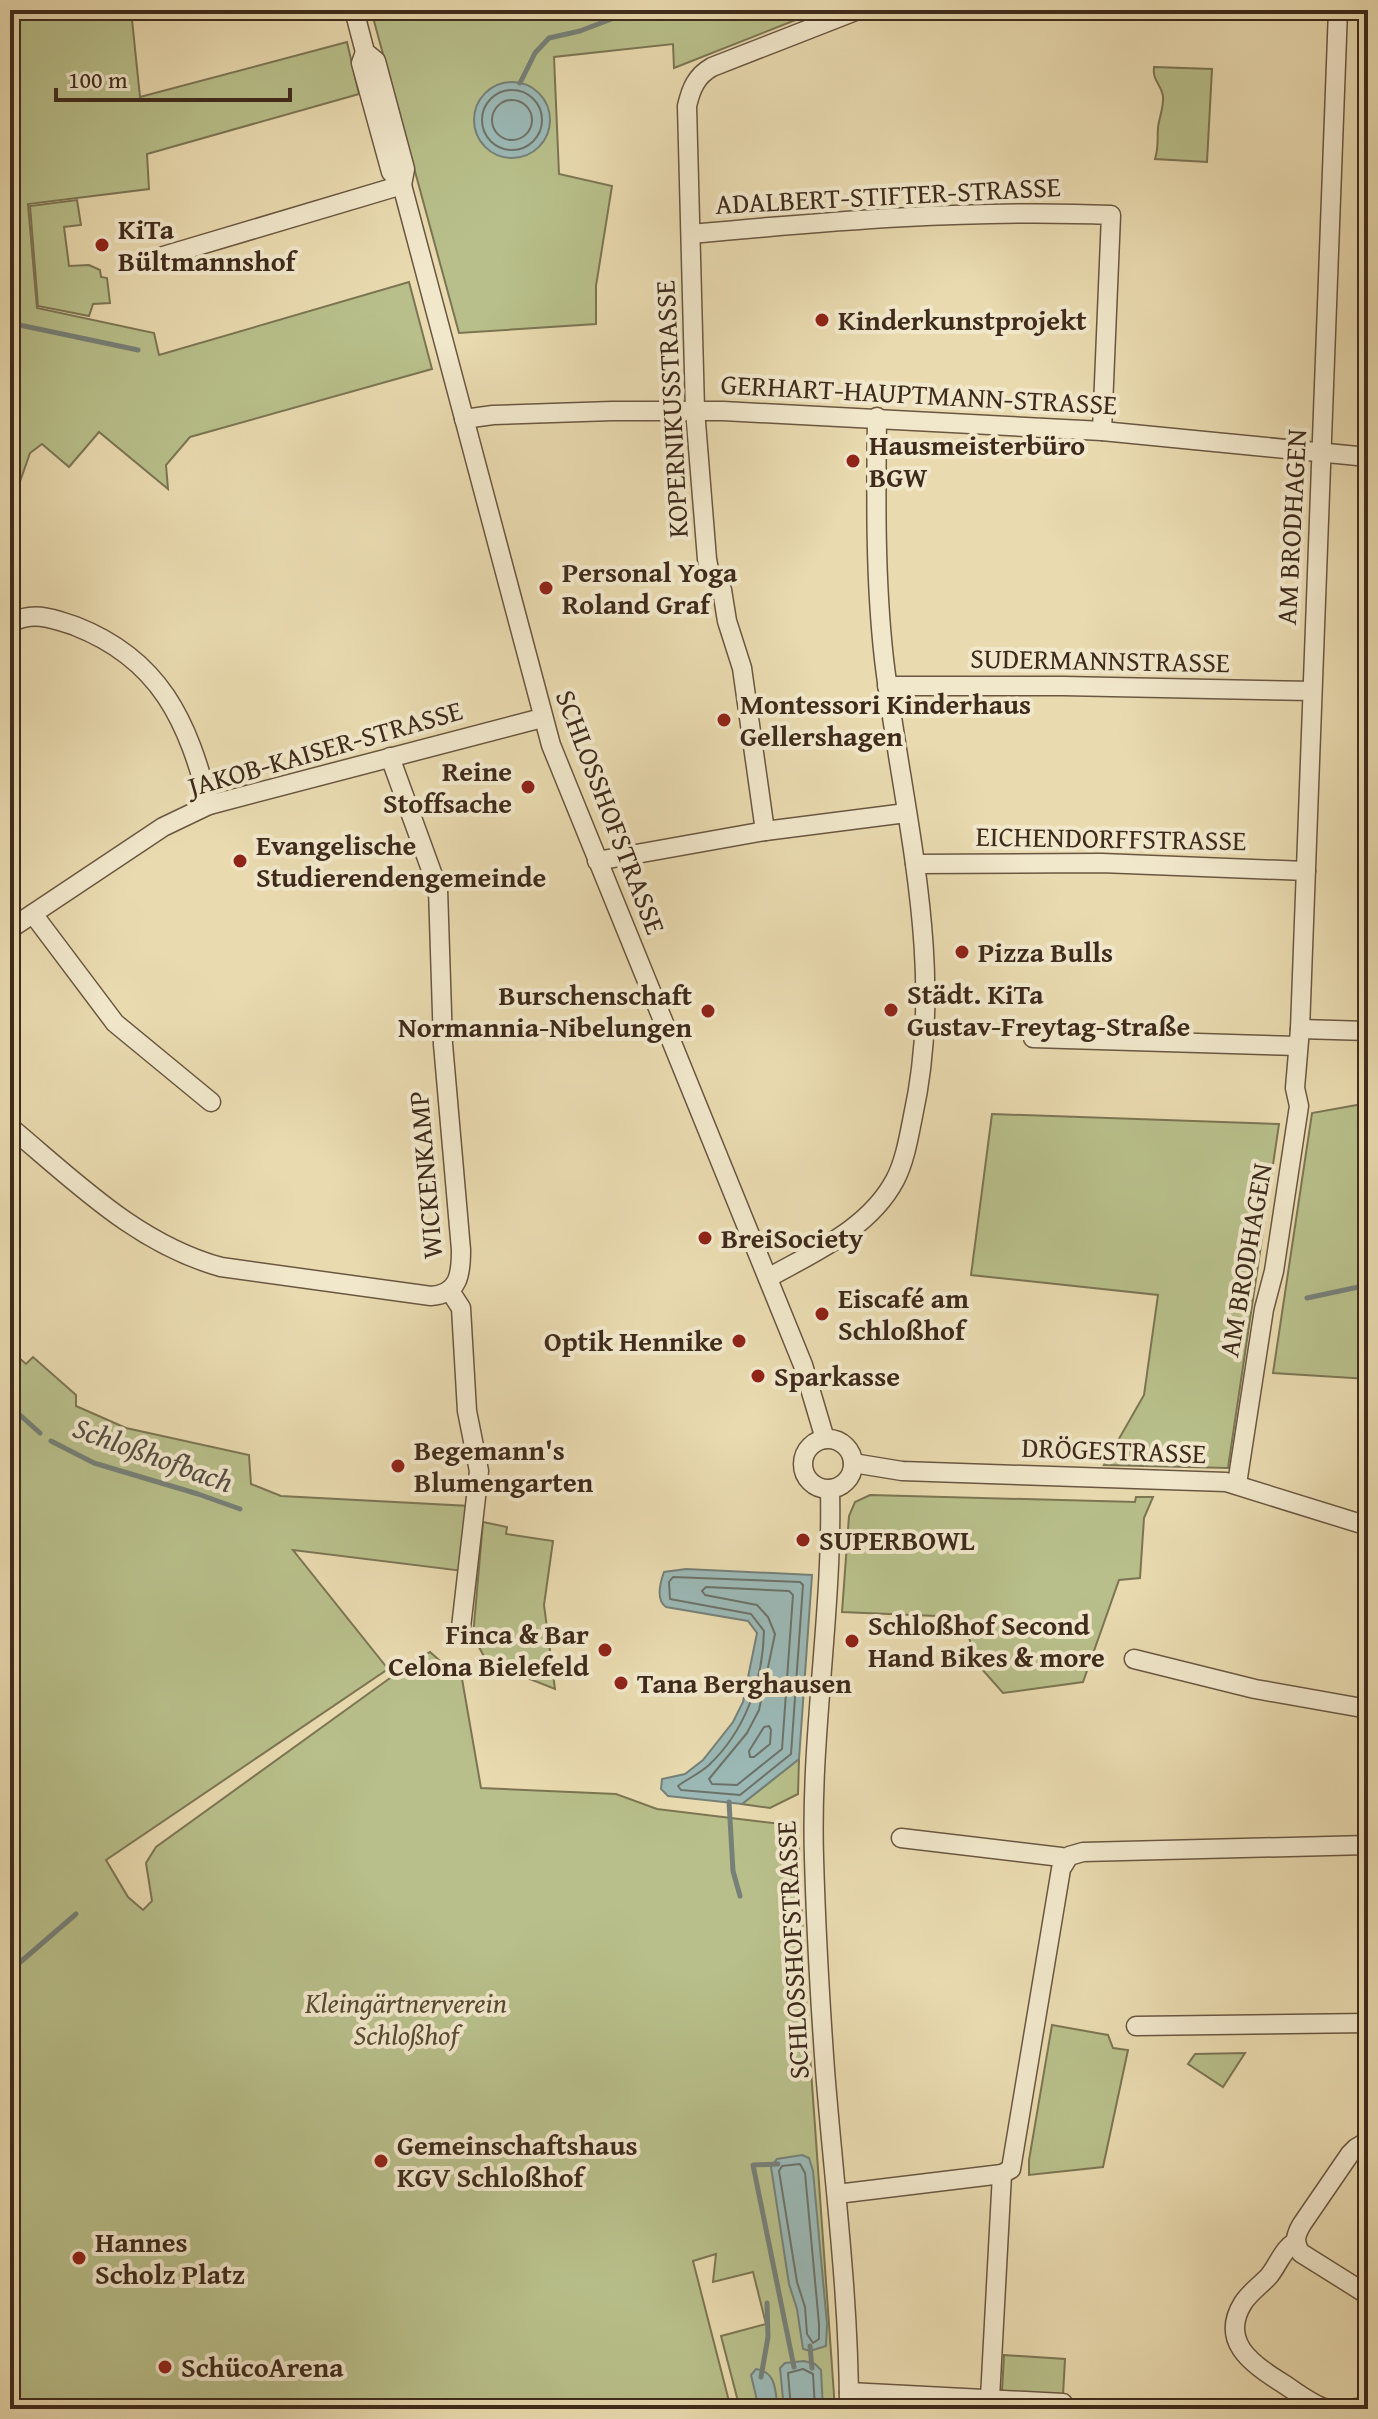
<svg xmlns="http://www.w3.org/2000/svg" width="1378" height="2419" viewBox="0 0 1378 2419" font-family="'Gentium Book Plus',serif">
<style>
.green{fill:#b8bf8a;stroke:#7c7553;stroke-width:2}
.water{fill:#9bb8b5;stroke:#768078;stroke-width:2}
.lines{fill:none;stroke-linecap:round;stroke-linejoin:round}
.shore{stroke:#6d7268;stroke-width:2}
.stream{stroke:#768078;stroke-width:5}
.minor-casing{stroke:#6a5741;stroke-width:21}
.minor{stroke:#f1e7cb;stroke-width:18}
.poi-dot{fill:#8f2418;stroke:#f1e7cb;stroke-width:3}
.labels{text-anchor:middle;stroke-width:8;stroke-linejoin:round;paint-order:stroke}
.street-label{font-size:28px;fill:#3f2b1c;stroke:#f1e7cb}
.poi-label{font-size:28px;font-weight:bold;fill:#3f2b1c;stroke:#f1e7cb;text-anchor:start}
.park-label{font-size:28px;font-style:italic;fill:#574932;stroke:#f1e7cb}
.water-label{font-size:30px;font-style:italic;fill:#564e42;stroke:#f1e7cb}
</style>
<rect width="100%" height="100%" fill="#e9daaf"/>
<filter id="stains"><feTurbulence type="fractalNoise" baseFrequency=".0025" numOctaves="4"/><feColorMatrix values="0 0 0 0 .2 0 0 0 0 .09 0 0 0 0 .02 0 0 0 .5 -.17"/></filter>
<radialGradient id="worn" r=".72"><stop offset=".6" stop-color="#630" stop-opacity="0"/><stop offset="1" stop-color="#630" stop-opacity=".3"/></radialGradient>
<g class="green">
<path d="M10,10H131L140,97L347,42L359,94L147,154L149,189L28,204L37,308L154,333L159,355L409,282L432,369L190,437L166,465L168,489L99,432L69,467L42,444L30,453L10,510Z"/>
<path d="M371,10H821L674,68L673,44L554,57L559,174L612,186L596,286V324L459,333Z"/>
<path d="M1154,67L1212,69L1207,162L1155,159C1159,146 1157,140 1158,128C1159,117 1164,108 1163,96C1161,84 1152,80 1154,67Z"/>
<path d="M77,200L81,225L64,227L69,266L89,265L100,270L101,277L107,278L110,303L93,304L89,316L38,306L30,206Z"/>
<path d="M1368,1103V1379L1273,1373L1312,1113Z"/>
<path d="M992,1114L1279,1124L1228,1468L1104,1465L1144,1395L1158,1295L971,1275Z"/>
<path d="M10,1350L26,1364L33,1357L76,1395V1406L126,1428L249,1455L251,1484L281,1496L470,1506L463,1571L293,1550L388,1669L106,1860L128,1897L143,1910L152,1901L146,1863L156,1847L415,1660L430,1652L447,1667L461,1673L481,1788L616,1794L657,1809L798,1826L805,1985L835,2409H740L721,2336L766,2324L753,2272L713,2282L716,2254L693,2261L731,2409H10Z"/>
<path d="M870,1495L1135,1502L1136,1497H1153L1144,1518L1140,1578L1119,1580L1083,1682L1003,1693L980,1667L961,1617L842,1612L849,1516L855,1502Z"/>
<path d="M483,1522L507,1527L506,1534L553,1541L544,1605L555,1689L487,1662L473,1636Z"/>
<path d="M799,1759L798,1794L770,1808L742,1804Z"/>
<path d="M1052,2025L1108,2035L1113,2048L1128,2050L1103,2167L1029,2175V2160Z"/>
<path d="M1245,2053L1223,2087L1188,2064L1195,2054Z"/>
<path d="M1004,2355L1065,2359L1063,2395L1002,2391Z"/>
</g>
<g class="water">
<circle cx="512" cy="120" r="38"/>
<path d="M686,1569L812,1575L799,1759L742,1804L668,1796L661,1789L662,1779L685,1774L703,1760L733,1722L743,1702L757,1633L748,1621L666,1607C656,1600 660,1583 664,1572Z"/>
<path d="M802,2155L809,2158L813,2171L827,2324L826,2346L810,2351L803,2349L797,2309L789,2284L771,2167L777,2159Z"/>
<path d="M804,2361L815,2364L821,2370L823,2409H784L780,2368L785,2363Z"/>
<path d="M756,2369C777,2372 775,2391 778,2409H759L751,2375Z"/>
</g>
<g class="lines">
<g class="shore">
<circle cx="512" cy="120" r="30"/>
<circle cx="512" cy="120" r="20"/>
<path d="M673,1577L800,1582L803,1585L791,1754L740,1795L681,1790L678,1786C687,1779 699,1774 709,1765C745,1731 763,1681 764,1631L751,1614L670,1599L669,1582Z"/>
<path d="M706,1587L789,1591L793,1595L782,1749L737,1785L712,1784L709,1779L747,1733L759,1710L775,1634L768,1617L757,1605L705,1595L702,1591Z"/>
<path d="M769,1726L771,1730L770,1744L754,1757H750L749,1751L764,1727Z"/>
<path d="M800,2164L805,2173L819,2324V2339L813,2343L807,2334L805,2307L797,2282L779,2171L782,2166Z"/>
<path d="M791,2409L788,2373L803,2369L813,2374L815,2409"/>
</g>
<g class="stream">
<path d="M520,83L535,53L549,38L580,31L635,10"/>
<path d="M10,323L138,350"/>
<path d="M1307,1298L1368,1285"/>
<path d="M10,1406L40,1433"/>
<path d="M51,1441L94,1463L198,1494L240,1509"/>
<path d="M729,1802L733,1871L740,1896"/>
<path d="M10,1971L76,1914"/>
<path d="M778,2164L753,2165L794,2367"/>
<path d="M810,2346L812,2368"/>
<path d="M761,2377L768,2337L767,2303"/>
</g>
<g class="minor-casing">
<g id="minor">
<path d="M354,10L365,52L376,61L405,169L402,185"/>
<path d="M365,52L361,63L391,172L402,185L551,745L803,1365L825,1439"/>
<path d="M691,234C831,221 971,209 1111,215L1102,431"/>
<path d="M160,257L402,185"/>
<path d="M464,419L493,415L612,411H723L1102,431L1368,457"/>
<path d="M10,623C34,611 51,618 75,626C160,659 188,721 209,805"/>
<path d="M887,686H1063L1312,691"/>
<path d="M765,831L742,668L727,621L722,590L709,570L707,559L695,410L687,106C691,89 696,76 712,67L858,10"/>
<path d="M597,861L765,831L906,813"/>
<path d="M915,864L1101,863L1306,871"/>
<path d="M33,914L115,1023L211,1102"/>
<path d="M10,929L163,827L209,805L542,718"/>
<path d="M1300,1029L1368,1031"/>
<path d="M1033,1038L1298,1046"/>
<path d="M10,1127C76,1182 137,1244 221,1267L431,1296C459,1294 461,1274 461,1250L443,1044L438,889L390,757"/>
<path d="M768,1278C814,1252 869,1229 895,1180C905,1161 909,1136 913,1116C947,962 902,812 884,659C875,579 876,498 877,417"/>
<path d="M450,1291L461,1308L467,1411L479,1471L460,1636"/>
<circle cx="828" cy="1464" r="25"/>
<path d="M853,1463L902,1471L1226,1482L1368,1526"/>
<path d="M1237,1484L1264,1309L1274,1271L1299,1106L1295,1088L1300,1029L1338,10"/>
<path d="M830,1489C833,1612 810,1735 814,1858C816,1929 820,2000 825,2070C834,2184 849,2295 849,2409"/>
<path d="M1134,1659L1255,1689L1368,1709"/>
<path d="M901,1838L1061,1857L1066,1860"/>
<path d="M1136,2026L1368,2023"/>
<path d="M1368,2141L1356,2148L1350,2154L1302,2224C1296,2234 1293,2242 1301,2253L1368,2295"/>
<path d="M837,2194L1002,2174L1011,2169L1061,1869L1069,1856L1083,1852L1368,1845"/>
<path d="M1295,2242C1283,2249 1278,2265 1269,2276C1261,2285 1250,2292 1243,2303C1220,2340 1250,2363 1279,2381C1294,2390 1310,2404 1327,2409"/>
<path d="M849,2392L1063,2403"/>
<path d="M990,2398L1002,2174"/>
<path d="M1348,2409L1368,2407"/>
</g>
</g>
<use href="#minor" class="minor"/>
</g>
<g class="poi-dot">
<circle cx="102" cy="245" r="8"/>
<circle cx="822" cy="320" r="8"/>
<circle cx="853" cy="461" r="8"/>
<circle cx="546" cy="588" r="8"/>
<circle cx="724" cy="720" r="8"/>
<circle cx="528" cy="787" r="8"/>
<circle cx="240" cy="861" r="8"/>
<circle cx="962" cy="952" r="8"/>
<circle cx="891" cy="1010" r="8"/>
<circle cx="708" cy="1011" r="8"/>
<circle cx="705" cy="1238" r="8"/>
<circle cx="822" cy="1314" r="8"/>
<circle cx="739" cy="1341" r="8"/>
<circle cx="758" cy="1376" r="8"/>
<circle cx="398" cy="1466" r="8"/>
<circle cx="803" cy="1540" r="8"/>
<circle cx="852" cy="1641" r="8"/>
<circle cx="605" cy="1650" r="8"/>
<circle cx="621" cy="1683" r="8"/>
<circle cx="381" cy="2161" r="8"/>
<circle cx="79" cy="2258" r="8"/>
<circle cx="165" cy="2367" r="8"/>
</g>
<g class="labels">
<g class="street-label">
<text transform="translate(888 195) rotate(-3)" y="10">ADALBERT-STIFTER-STRASSE</text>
<text transform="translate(919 394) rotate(3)" y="10">GERHART-HAUPTMANN-STRASSE</text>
<text transform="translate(671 409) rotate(-93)" y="10">KOPERNIKUSSTRASSE</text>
<text transform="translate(1291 527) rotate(-87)" y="10">AM BRODHAGEN</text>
<text transform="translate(1100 660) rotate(1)" y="10">SUDERMANNSTRASSE</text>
<text transform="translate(325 748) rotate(-16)" y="10">JAKOB-KAISER-STRASSE</text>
<text transform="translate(611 812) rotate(69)" y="10">SCHLOSSHOFSTRASSE</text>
<text transform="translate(1111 838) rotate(1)" y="10">EICHENDORFFSTRASSE</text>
<text transform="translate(425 1175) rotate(-95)" y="10">WICKENKAMP</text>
<text transform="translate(1245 1260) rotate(-80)" y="10">AM BRODHAGEN</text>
<text transform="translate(1114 1450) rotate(2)" y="10">DRÖGESTRASSE</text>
<text transform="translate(792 1950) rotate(-93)" y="10">SCHLOSSHOFSTRASSE</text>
</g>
<g class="poi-label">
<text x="118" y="239">KiTa<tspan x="118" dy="32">Bültmannshof</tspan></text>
<text x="838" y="330">Kinderkunstprojekt</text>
<text x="869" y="455">Hausmeisterbüro<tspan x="869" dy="32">BGW</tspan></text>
<text x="562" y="582">Personal Yoga<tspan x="562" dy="32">Roland Graf</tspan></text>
<text x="740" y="714">Montessori Kinderhaus<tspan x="740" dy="32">Gellershagen</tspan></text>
<text x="512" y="781" text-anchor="end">Reine<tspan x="512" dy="32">Stoffsache</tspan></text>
<text x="256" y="855">Evangelische<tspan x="256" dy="32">Studierendengemeinde</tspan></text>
<text x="978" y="962">Pizza Bulls</text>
<text x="907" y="1004">Städt. KiTa<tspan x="907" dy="32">Gustav-Freytag-Straße</tspan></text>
<text x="692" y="1005" text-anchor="end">Burschenschaft<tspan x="692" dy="32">Normannia-Nibelungen</tspan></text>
<text x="721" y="1248">BreiSociety</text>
<text x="838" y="1308">Eiscafé am<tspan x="838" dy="32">Schloßhof</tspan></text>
<text x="723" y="1351" text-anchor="end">Optik Hennike</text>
<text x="774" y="1386">Sparkasse</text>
<text x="414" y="1460">Begemann's<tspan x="414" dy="32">Blumengarten</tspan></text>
<text x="819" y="1550">SUPERBOWL</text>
<text x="868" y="1635">Schloßhof Second<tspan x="868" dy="32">Hand Bikes &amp; more</tspan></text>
<text x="589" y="1644" text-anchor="end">Finca &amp; Bar<tspan x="589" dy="32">Celona Bielefeld</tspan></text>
<text x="637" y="1693">Tana Berghausen</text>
<text x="397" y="2155">Gemeinschaftshaus<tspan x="397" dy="32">KGV Schloßhof</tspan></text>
<text x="95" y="2252">Hannes<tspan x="95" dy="32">Scholz Platz</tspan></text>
<text x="181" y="2377">SchücoArena</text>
</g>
<g class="park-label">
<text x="406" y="2013">Kleingärtnerverein<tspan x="406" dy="32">Schloßhof</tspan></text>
</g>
<g class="water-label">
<text transform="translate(153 1455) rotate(20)" y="10">Schloßhofbach</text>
</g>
</g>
<rect width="1378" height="2419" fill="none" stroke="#e9daaf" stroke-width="40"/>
<rect x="12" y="12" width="1354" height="2395" fill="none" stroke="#3f2b1c" stroke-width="4"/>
<rect x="20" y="20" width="1338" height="2379" fill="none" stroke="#3f2b1c" stroke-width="2"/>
<path d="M56 88v12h234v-12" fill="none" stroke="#3f2b1c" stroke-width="4"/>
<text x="68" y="88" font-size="24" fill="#3f2b1c" stroke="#f1e7cb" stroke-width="6" paint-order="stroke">100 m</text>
<rect width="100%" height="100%" filter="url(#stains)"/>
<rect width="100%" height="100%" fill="url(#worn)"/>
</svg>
